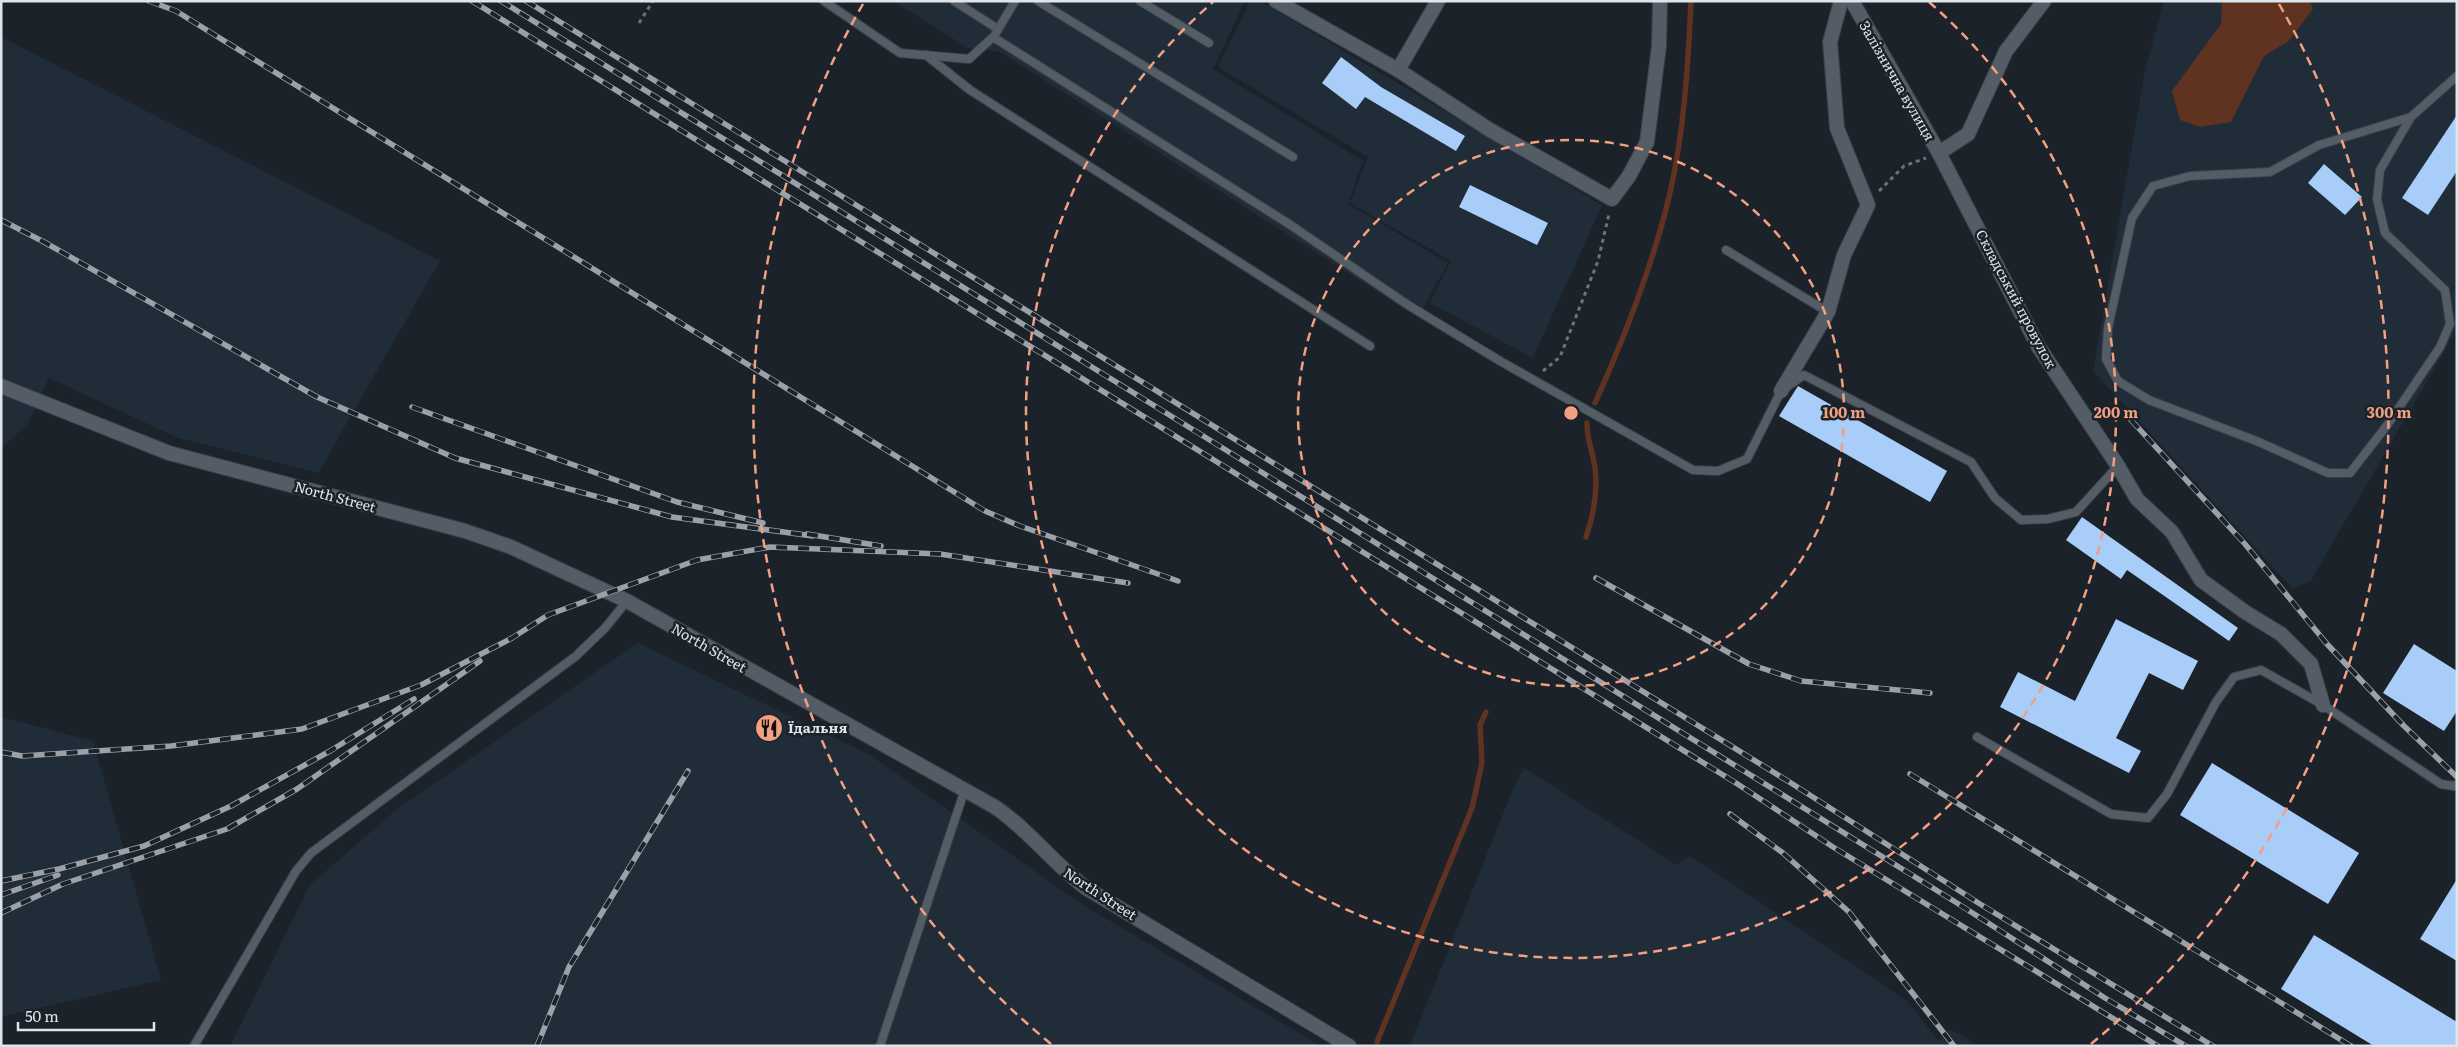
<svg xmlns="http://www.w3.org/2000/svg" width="2458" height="1047" viewBox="0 0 2458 1047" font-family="Literata,serif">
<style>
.built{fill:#212c39}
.water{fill:#603220}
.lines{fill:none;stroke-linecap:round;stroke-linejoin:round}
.stream{stroke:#603220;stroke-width:5.5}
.building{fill:#a8cdf8}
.service-casing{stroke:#3a3f46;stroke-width:10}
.minor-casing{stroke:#3a3f46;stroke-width:16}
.tertiary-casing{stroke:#3a3f46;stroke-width:16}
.path{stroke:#6c737a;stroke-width:3;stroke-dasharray:4 4;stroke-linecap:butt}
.service{stroke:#545c65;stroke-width:8}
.minor{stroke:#545c65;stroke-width:14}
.tertiary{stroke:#545c65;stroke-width:14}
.rail-casing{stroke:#9ca1a8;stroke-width:5.5}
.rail{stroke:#1b222a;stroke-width:4;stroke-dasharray:11;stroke-linecap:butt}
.ring{fill:none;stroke:#f3a081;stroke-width:2.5;stroke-dasharray:9 6}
.labels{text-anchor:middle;stroke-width:5;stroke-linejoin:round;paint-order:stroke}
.street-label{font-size:14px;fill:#e0e5eb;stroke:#1b222a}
.poi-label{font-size:14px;font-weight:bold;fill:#e0e5eb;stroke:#1b222a;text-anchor:start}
.centre{fill:#f3a081;stroke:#1b222a;stroke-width:2.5}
.ring-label{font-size:15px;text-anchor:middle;font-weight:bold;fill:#f3a081;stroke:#1b222a;stroke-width:5;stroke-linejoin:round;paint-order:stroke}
</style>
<rect width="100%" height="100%" fill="#1b222a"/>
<g class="built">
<path d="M893,1H1245L1213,69L1363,161L1348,204L1448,263L1418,317L1000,52L968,48Z"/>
<path d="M1250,1H1260L1602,205L1533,358L1430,303L1451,261L1350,203L1368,157L1218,67Z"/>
<path d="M2164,1H2457V330L2311,580L2293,589L2093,371L2145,71Z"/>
<path d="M1,37L440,261L318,473L178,438L49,378L27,425L1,448Z"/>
<path d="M638,643L870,755L1080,903L1321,1046H230L310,885L397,809Z"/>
<path d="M1,717L93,741L161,980L1,1017Z"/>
<path d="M1524,768L1677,865L1690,856L1907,1001L1939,1041L1950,1029L1965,1037L1976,1046H1410L1515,784Z"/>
</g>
<path class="water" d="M2222,1H2310L2313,9L2289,41L2264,56L2231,122L2200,127L2180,120L2172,91L2221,24Z"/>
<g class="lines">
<g class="stream">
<path d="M1595,403C1625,336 1652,268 1669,197C1684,134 1688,66 1691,1"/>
<path d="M1586,537C1594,514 1598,493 1595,468C1593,451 1587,442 1587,423"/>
<path d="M1377,1042L1472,808L1482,763L1480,725L1486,712"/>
</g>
</g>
<g class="building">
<path d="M1341,57L1381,87L1465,136L1456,151L1365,97L1356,109L1322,83Z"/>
<path d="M2457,115V171L2428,215L2402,198Z"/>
<path d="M2324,164L2362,197L2345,215L2308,183Z"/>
<path d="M1470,185L1548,223L1537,245L1459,207Z"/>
<path d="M1798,386L1947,471L1930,502L1779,416Z"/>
<path d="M2082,517L2238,628L2229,641L2127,570L2121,579L2066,540Z"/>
<path d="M2116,619L2198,661L2183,690L2149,673L2116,738L2141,751L2129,773L2000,707L2018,672L2075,701Z"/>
<path d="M2414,644L2457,671V711L2444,731L2383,693Z"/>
<path d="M2212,763L2359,853L2328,904L2180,815Z"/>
<path d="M2457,879V961L2420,939Z"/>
<path d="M2314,935L2457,1022V1046H2374L2281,989Z"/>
</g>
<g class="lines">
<g class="service-casing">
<g id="service">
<path d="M824,1L900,53L969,59L993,37L1289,224L1408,305L1500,361L1693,470L1718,471L1747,459L1781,391L1804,375L1971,462L1995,498L2021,520L2048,519L2076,512L2118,466"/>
<path d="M954,1L998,29"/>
<path d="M1038,1L1293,157"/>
<path d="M1140,1L1209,43"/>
<path d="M996,33L1015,1"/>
<path d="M926,55L970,90L1370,346"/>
<path d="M2411,117L2319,145L2270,172L2190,176L2153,186L2132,218L2108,328L2106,359L2118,381L2149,400L2259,442L2328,473H2350L2388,424L2440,347L2450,324L2445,290L2385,233L2377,199L2380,170L2411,117L2457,76"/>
<path d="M1726,250L1828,312"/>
<path d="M1977,737L2111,814L2148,818L2167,794L2216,702L2234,677L2261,670L2323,705L2441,784L2454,786L2457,784"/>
<path d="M194,1046L296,871L311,853L576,656L605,628L627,601"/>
<path d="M880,1046L965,789"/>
</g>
</g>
<g class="minor-casing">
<g id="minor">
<path d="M1276,1L1398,70L1490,130L1612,199L1629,176L1647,142L1659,46L1660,1"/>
<path d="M1852,1L1939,153L2038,346L2118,466L2137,499L2172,532L2201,580L2245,612L2281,634L2311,664L2323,705"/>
<path d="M1398,70L1438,1"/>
<path d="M1939,153L1968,134L2006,51L2044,1"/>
<path d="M1781,391L1828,312L1844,255L1868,205L1837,128L1830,42L1841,1"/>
</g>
</g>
<g class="tertiary-casing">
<path id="tertiary" d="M1,386L169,453L465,531L511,547L627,601L995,807C1029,830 1053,863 1086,888L1349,1046"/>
</g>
<g class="path">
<path d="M639,23L653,1"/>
<path d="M1879,191L1904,166L1926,158"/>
<path d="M1543,371L1560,357L1598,261L1609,214"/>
</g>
<use href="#service" class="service"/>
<use href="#minor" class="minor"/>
<use href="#tertiary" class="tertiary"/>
<g class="rail-casing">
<g id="rail">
<path d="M149,1L176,11L985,511L1020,526L1178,581"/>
<path d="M472,1L1736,783L1833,847L2158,1046"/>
<path d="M501,1L1957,903L2105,998L2186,1046"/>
<path d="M526,1L1791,783L1980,904L2213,1046"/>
<path d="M1,220L44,242L317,397L455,458L672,517L813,536"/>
<path d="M412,407L677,502L763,523"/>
<path d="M2131,420L2245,544L2327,644L2404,726L2457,777"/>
<path d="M807,534L881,546"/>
<path d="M1596,578L1749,664L1801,681L1930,693"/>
<path d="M1,752L22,756L171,746L302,729L421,685L512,638L548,615L697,560L770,547L940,554L1128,583"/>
<path d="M1910,774L2351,1046"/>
<path d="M1730,814L1783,853L1849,912L1954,1046"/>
<path d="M1,881L59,869L144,846L231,806L330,751L414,699"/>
<path d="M1,895L58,875"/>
<path d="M1,913L63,884L227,829L297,789L480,661"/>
<path d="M537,1046L569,967L688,771"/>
</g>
</g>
<use href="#rail" class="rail"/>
</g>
<g class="ring">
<circle cx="1571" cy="413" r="273"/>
<path d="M1929 2A545 545 0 1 1 1213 2"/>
<path d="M1051 1044A818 818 0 0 1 863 4M2279 4A818 818 0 0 1 2091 1044"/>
</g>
<defs>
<g id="restaurant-disc" transform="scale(1.4375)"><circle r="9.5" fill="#f3a081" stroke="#1b222a"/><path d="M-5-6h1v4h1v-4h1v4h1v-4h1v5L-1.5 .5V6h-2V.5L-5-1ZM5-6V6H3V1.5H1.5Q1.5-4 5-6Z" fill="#111"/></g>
</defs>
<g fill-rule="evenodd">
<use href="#restaurant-disc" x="769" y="728"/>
</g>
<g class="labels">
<g class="street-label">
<text transform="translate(1897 81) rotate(60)" y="5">Залізнична вулиця</text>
<text transform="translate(2016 299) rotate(62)" y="5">Складський провулок</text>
<text transform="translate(335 497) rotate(15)" y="5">North Street</text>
<text transform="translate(709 648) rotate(30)" y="5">North Street</text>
<text transform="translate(1100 894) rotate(33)" y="5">North Street</text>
</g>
<g class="poi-label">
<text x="788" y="733">Їдальня</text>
</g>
</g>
<circle cx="1571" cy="413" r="8" class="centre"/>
<g class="ring-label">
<text x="1844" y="418">100 m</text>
<text x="2116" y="418">200 m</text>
<text x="2389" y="418">300 m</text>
</g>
<rect width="2458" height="1047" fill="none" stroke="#e0e5eb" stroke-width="5"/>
<path d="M18 1022v8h136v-8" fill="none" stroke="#e0e5eb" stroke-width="2.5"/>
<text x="25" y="1022" font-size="15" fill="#e0e5eb" stroke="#1b222a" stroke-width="4" paint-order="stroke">50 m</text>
</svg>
